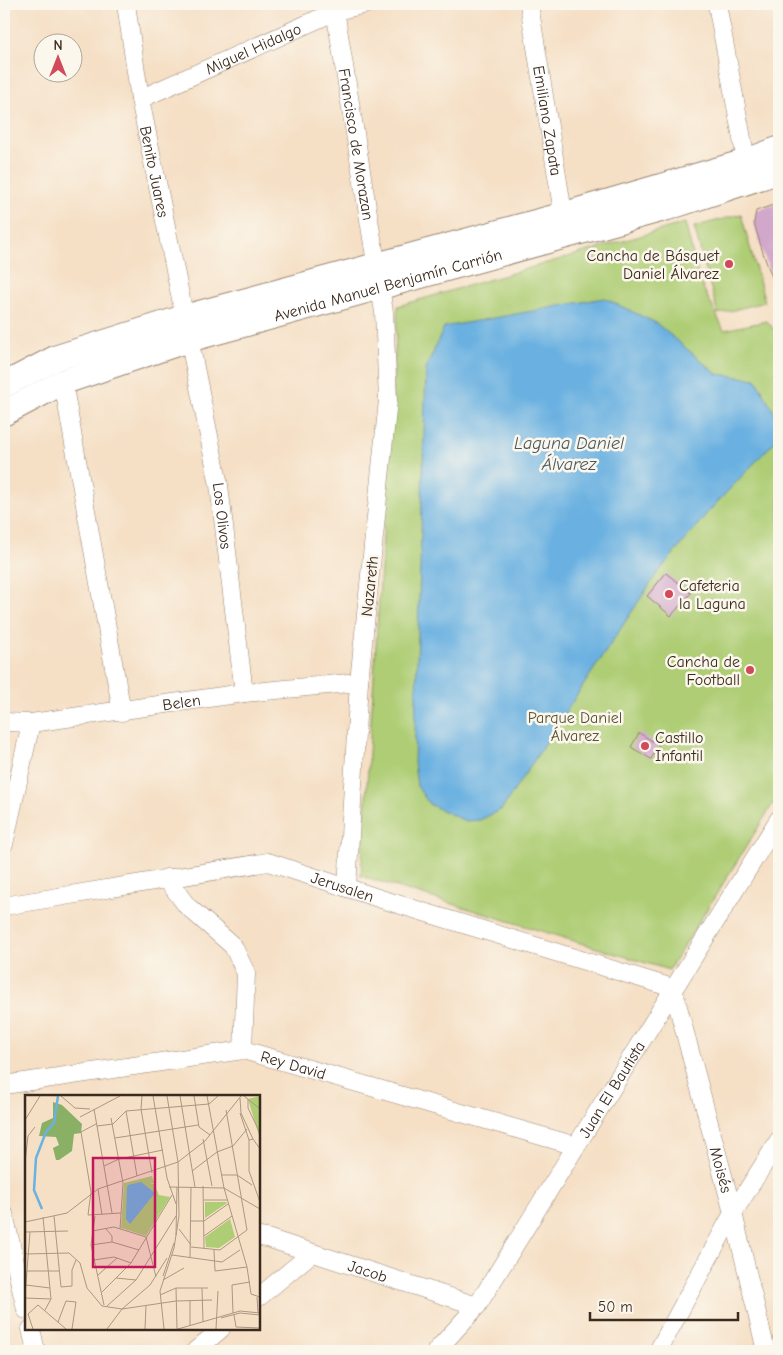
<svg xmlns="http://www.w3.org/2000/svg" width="783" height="1355" viewBox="0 0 783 1355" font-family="'Comic Neue',sans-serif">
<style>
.green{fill:#aecd75;stroke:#747c4a}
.water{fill:#6bb1e1;stroke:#536e80}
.building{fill:#d1a8cc}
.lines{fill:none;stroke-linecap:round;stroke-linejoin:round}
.street-casing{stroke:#988472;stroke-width:19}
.secondary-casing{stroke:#988472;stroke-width:27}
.street{stroke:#fff;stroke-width:18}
.secondary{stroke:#fff;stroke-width:25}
.poi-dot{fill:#d1495b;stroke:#fbf7ec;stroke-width:2}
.labels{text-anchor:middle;stroke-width:5;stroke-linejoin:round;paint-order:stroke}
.street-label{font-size:16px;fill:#3b2a1e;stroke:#fbf7ec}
.poi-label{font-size:16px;fill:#3b2a1e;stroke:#fbf7ec;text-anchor:end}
.park-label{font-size:16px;fill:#585334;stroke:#fbf7ec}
.water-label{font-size:18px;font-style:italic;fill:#4c5962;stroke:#fbf7ec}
.inset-river{fill:none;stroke:#6bb1e1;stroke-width:2.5}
.inset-road{fill:none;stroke:#ab9782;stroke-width:1}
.view{fill:#c2185b;fill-opacity:0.15;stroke:#c2185b;stroke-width:2.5}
.inset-edge{fill:none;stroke:#3b2a1e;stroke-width:2.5}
</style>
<rect width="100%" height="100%" fill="#fbf7ec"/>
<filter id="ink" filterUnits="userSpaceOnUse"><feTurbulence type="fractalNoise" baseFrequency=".02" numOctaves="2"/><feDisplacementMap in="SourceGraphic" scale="10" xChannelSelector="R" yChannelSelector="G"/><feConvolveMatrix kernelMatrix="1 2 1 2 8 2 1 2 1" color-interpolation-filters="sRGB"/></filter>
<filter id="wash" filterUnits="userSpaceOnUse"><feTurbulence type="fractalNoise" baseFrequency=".0096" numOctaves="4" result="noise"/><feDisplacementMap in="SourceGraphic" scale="20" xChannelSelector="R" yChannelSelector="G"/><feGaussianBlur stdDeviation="1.12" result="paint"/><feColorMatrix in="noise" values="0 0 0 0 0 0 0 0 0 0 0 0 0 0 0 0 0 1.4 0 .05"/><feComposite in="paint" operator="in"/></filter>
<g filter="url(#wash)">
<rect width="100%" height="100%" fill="#f5dfc5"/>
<g class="green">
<path d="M741,214L765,302L718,314L694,227Z"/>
<path d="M685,223L700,282L724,330L767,321L779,336V794L669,970L361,876L398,306Z"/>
</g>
<path class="water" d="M604,298L656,323L717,374L756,379L779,421V437L709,511L656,575L502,809L480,820L465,821L429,804L417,786L414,763L426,369L444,327Z"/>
<g id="blocks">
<g class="building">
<path d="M779,203V293H778L764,256L754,223L756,211Z"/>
<path d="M666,573L691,593L671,616L647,596Z"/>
<path d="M639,733L659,745L651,759L631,747Z"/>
</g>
</g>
</g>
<g filter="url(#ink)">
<use href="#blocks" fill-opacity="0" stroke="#988472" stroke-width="1"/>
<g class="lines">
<g class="street-casing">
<g id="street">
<path id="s1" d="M126,4L140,99L219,485L244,693"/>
<path id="s2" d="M334,4L384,312L388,400L359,682L347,888"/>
<path id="s3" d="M529,4L565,225"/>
<path d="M717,4L748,171"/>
<path id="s4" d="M140,99L336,11L366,4"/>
<path d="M63,382L122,712"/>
<path id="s5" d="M4,722L31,723L244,693L359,682"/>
<path d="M4,844L31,723"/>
<path d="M166,878L187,906L233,946L246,973L243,1050"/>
<path id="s6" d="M4,906L268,862L381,899L673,988"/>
<path id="s7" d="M673,988L733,1213L766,1351"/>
<path id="s8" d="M4,1085L243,1050L576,1146"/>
<path d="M4,1214L26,1310"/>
<path id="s9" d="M259,1237L267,1238L477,1306"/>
<path d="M259,1297L312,1253"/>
<path d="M31,1329L36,1351"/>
<path d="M195,1351L221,1329"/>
<path id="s10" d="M436,1351L477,1306L779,819"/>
<path d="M658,1351L733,1213L779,1140"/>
</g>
</g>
<g class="secondary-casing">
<g id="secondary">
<path d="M4,385L56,358L186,317L563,215L745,162L779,149"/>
<path id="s11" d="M4,413L63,382L190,339L666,208L779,171"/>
</g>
</g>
<use href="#street" class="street"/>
<use href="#secondary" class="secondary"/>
</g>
</g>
<g class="poi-dot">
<circle cx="729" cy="264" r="5"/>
<circle cx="669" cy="594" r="5"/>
<circle cx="750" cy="670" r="5"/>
<circle cx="645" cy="746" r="5"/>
</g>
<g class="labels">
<g class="street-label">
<text dy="6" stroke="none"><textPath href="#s4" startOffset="124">Miguel Hidalgo</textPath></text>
<text dy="6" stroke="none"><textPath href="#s3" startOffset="118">Emiliano Zapata</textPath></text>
<text dy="6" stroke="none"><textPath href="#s2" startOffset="142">Francisco de Morazan</textPath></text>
<text dy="6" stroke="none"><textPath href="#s1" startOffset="170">Benito Juares</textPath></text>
<text dy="6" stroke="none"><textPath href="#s11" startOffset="406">Avenida Manuel Benjamín Carrión</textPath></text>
<text dy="6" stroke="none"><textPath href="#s1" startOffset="521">Los Olivos</textPath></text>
<text transform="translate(369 586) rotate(-84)" y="6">Nazareth</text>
<text dy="6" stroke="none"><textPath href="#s5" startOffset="179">Belen</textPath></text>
<text dy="6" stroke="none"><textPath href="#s6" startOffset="346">Jerusalen</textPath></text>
<text dy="6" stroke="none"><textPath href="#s8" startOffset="294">Rey David</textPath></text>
<text dy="6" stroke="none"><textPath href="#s10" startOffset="316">Juan El Bautista</textPath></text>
<text dy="6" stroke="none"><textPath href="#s7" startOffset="188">Moisés</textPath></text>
<text dy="6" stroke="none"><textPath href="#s9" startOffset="114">Jacob</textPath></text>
</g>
<g class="poi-label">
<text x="719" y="261">Cancha de Básquet<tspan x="719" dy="18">Daniel Álvarez</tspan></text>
<text x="679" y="591" text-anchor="start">Cafeteria<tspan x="679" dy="18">la Laguna</tspan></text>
<text x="740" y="667">Cancha de<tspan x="740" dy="18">Football</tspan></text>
<text x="655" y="743" text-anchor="start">Castillo<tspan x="655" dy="18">Infantil</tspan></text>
</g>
<g class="park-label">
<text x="575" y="723">Parque Daniel<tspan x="575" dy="18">Álvarez</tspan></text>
</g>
<g class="water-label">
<text x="569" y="449">Laguna Daniel<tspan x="569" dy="21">Álvarez</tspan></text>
</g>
</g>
<g transform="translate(25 1095)">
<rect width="235" height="235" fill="#f5dfc5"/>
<path d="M235,1V44L223,4ZM127,81L129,88L125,89H129L134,100L145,102L121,141L96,133L99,88ZM180,107H201L202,108L180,123ZM205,124L210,142L194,153L181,152L180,142Z" fill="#aecd75"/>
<path d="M28,7L37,10L57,29L56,38L49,39L47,56L34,65H31L28,53L34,50L31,42L14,41L17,28L28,23Z" fill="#8ab066"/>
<path d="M116,87L130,98L105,129L101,124L102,93L103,90Z" fill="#6bb1e1"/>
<path class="inset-river" d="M17,114L9,95L11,63L21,37L29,28L33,1"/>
<path class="inset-road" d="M36,1L50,13L65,14M117,1L116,14L127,78M128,1L142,83L151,109M155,1L170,92M169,1L174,32L185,40M182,1L199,93L222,172L226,199L235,202M219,1L235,14M215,3L216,18L228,44M223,4V13L235,38M69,14L87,118M101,16L184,9L193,1M101,16L112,81M215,18L224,45M55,22L95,1M86,23L98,88L95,134M0,25L15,1M71,29L56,37L66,97L63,120L96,118M72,31L88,29L101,16M90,43L173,30M178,44L187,91M235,54L228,44L224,45V76L235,107M0,67L3,41L10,32M79,71L94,64L138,55M167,76L192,57L208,51L222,34M197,80H212L227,90M178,91L179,153M144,92L199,93L235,114M73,94L77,120M179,105H202M29,121L36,192L47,191V175L51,165M70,121L66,150L79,210M18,122L26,204L20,215M166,126H179L203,109M0,127L42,118L73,94L153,67L180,46L216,1M81,134L87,141V147M154,134L166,150M67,136L89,132L121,142M0,137L43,136M151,140L152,92M179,141L207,121M121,142L131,182M66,150L87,147L114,155M166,152L195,155L222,135L201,15M189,155L190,176L222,172M0,159L44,158L55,168L62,193L77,211L97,214L151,206L187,205M147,160L197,167L215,155M165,163L166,92M69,165L89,162L106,168M2,176H34M73,180L92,163M138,181L149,148M91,183L111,185M138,185L159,173M1,190L25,193M151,193L152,234M177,193L178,227M77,197L106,168L147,100M135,200L151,193H183M0,201L5,137M232,202L233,218M0,203L26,204M82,211L111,185L151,121M208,218L207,190L225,187M209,220L211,232L235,233M196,223L215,218L235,220M33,227L41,206L51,207L47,234M165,231V205M8,234L3,219L13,210L41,234M82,234L97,214L125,190L142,163M120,234L121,210M139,234L135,196L149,153L154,121L153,67L142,1M153,234L215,216L235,218M191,234L193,196"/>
<path class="view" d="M68,63H130V172H68Z"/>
<rect width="235" height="235" class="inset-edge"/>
</g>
<rect width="783" height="1355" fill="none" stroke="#fbf7ec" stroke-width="20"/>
<g transform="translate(58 58)"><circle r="24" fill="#fbf7ec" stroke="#aea59a"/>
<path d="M0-4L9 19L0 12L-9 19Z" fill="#d1495b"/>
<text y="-8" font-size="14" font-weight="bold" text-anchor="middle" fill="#3b2a1e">N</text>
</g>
<path d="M590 1312v8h148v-8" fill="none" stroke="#3b2a1e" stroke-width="2.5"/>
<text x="598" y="1312" font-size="15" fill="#3b2a1e" stroke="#fbf7ec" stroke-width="4" paint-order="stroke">50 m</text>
</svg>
